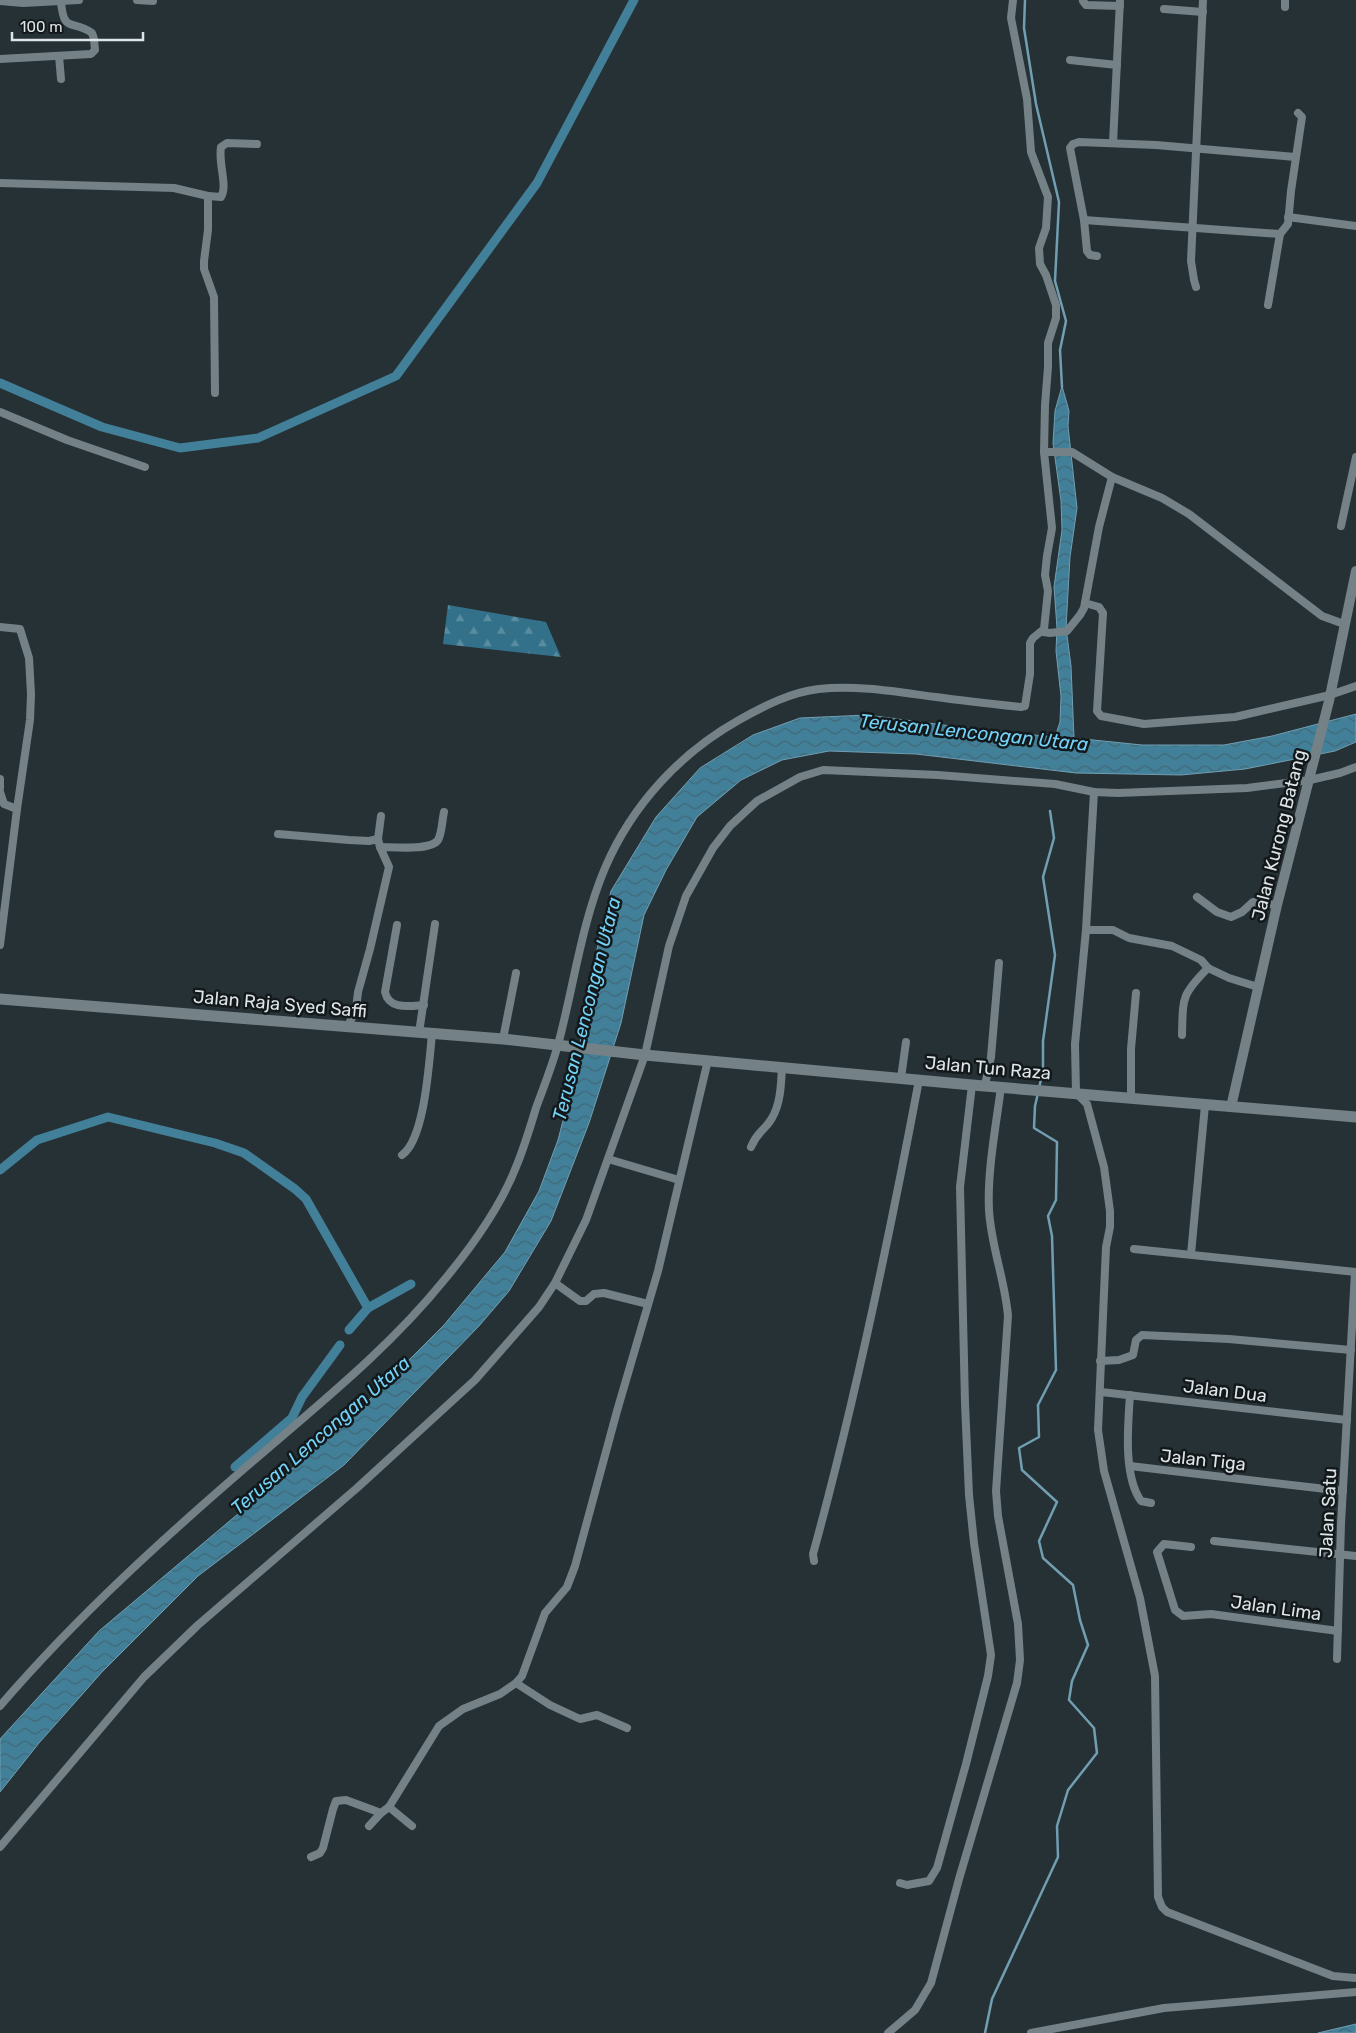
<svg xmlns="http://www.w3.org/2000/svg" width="1356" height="2033" viewBox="0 0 1356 2033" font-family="Rubik,sans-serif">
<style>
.forest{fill:url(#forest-firs)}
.water{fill:url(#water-waves);stroke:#719eb1}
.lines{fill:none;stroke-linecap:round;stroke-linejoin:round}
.stream{stroke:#719eb1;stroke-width:2.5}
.canal{stroke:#428099;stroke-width:9}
.minor{stroke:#748187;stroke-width:8}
.tertiary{stroke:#748187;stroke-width:10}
.secondary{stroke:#748187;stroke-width:11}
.labels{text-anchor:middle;stroke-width:5;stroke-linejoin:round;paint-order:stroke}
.street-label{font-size:18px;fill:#dee5e8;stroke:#13181a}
.water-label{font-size:19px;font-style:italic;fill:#73d2f8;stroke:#13181a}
</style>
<defs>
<pattern id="forest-firs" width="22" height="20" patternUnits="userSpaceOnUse" patternTransform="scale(1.25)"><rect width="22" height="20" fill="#327189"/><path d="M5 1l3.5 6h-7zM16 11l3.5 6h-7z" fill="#598c9f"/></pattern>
<pattern id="water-waves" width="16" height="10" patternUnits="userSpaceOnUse" patternTransform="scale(1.25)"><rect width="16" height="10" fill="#428099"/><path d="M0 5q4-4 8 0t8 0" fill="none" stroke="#426878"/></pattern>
</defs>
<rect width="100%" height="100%" fill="#263136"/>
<path class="forest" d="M448,605L546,622L561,657L443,644Z"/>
<g class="water">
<path d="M1062,386L1069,411L1068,426L1077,508L1070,557L1066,628L1071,666L1074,738L1142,745H1224L1272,736L1356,714V742L1335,751L1245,769L1181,775L1076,773L916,754L829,751L782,760L741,780L697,817L666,870L644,915L621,1023L589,1123L551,1221L509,1291L479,1326L344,1465L198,1576L102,1672L39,1743L0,1792V1739L99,1631L346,1423L444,1325L505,1252L539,1191L558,1140L575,1074L592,970L611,891L656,817L700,768L753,735L800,718L867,715L974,729L1055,737L1060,722L1061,696L1056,651L1057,628L1054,587L1062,530L1061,501L1053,443L1055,411Z"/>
<path d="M1356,2024V2033H1318Z"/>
</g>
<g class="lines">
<g class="stream">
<path d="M1025,0L1024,28L1036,104L1059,202L1055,281L1066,321L1060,350L1062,387"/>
<path d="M1039,1088L1043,1071V1041L1055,955L1043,877L1054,838L1050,811"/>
<path d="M985,2033L992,1999L1058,1857L1057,1826L1068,1790L1097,1753L1094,1728L1069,1700L1072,1681L1088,1645L1080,1620L1073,1585L1043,1558L1039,1541L1057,1502L1022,1470L1019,1448L1039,1437L1038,1405L1056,1370L1052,1236L1048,1216L1056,1200L1057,1142L1034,1128L1035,1106L1038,1093"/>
</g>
<g class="canal">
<path d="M0,383L102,427L180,448L258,438L396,376L537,183L634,0"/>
<path d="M0,1170L37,1140L108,1117L215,1143L244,1153L295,1189L306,1199L368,1308L349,1330"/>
<path d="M368,1308L411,1284"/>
<path d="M235,1467L292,1418L302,1397L340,1345"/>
</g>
<g class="minor">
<path d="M137,0L153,1"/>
<path d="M0,1L23,3L79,0"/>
<path d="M1083,1L1086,5L1120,6"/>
<path d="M1285,7V0"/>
<path d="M1164,9L1203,12"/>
<path d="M59,56L61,79"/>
<path d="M0,59L91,54L95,50L94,39L92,33C72,19 64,34 61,2"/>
<path d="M1070,60L1117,65"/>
<path d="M1113,143L1120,0"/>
<path d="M0,183L174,188L208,196V230L204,261V269L214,297L215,393"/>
<path d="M208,196L221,197C228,186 218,163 221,147L227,143L257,144"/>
<path d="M1288,217L1356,226"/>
<path d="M1084,220L1280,234"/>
<path d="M1097,256L1090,255L1087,251L1084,220L1070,148L1073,144L1079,142L1156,145L1295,157"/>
<path d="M1196,287L1194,280L1191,261L1203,0"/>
<path d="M1268,305L1280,234L1288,224L1291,191L1302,117L1298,113"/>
<path d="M0,412L67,440L145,467"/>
<path d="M1044,452H1072L1112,477"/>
<path d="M1341,526L1356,457"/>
<path d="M1085,603L1099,607L1103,613L1097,711L1101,716L1144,724L1235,717L1330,695L1356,686"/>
<path d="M0,627L20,629L29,658L31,694L30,720L17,809L0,945"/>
<path d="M1043,632L1050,633L1067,631L1080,615L1084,608L1099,527L1112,477L1162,498L1189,514L1322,616L1344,624"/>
<path d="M0,779V788"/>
<path d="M0,792L4,804L17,809"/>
<path d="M1094,792L1086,930L1075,1044L1076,1093L1087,1104L1104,1167L1110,1211V1227L1106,1247L1098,1430L1104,1471L1140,1598L1155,1676L1158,1897L1162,1907L1167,1912L1333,1976L1356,1978"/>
<path d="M278,834L349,840L369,841L378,839L380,847"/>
<path d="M378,839L381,816"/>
<path d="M1197,897L1217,912L1231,917L1242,912L1253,902L1277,905"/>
<path d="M397,925L385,992C389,1010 409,1006 424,1005"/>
<path d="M1086,930H1113L1129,938L1172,946L1201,960L1208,968"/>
<path d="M347,1028L356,1009L358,992L370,949L389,867L380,847C393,847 431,851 438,840C442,833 442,821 444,812"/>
<path d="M419,1033L435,924"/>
<path d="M1182,1035C1183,998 1181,995 1208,968L1229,978L1258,987"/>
<path d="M503,1039L516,973"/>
<path d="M901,1078L906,1042"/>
<path d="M985,1085L991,1057L999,963"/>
<path d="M1131,1098V1049L1136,993"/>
<path d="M751,1147C758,1130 765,1131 772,1118C781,1103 781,1083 782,1067"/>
<path d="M402,1155C425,1139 429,1062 432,1034"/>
<path d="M608,1159L679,1180"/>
<path d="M1134,1249L1356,1272"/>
<path d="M1191,1254L1205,1105"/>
<path d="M555,1283L580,1301H586L594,1294L604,1293L648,1304"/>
<path d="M1100,1361L1119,1360L1133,1355L1136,1340L1142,1335L1229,1339L1351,1350"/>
<path d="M1101,1392L1347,1420"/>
<path d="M1130,1395C1128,1425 1123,1476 1141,1501L1151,1503"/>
<path d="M1130,1466L1343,1491"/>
<path d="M1214,1541L1356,1556"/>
<path d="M1191,1547L1164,1544L1157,1552L1175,1610L1183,1616L1211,1614L1338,1631"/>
<path d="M814,1561L813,1554C856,1398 889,1239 919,1080"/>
<path d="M1337,1659L1341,1524L1355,1272"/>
<path d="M516,1683L550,1705L580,1719L597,1715L627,1728"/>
<path d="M0,1706C78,1615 168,1534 259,1456C324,1400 391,1346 445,1279C473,1245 500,1208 516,1167C524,1148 530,1128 536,1108C544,1086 553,1064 559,1041C574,984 582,922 605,868C632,805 680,753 739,720C764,706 791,692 819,689C858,685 897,692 936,697C964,701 992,704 1021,707L1025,706L1030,674V643L1033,638L1044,629L1048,591L1045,575L1047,556L1052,528L1044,452L1045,405L1048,367V343L1056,318V305L1046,275L1040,264L1039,248L1046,228L1048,197L1031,152L1027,99L1011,18L1013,0"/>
<path d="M389,1807L412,1826"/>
<path d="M369,1826L381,1813"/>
<path d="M0,1847L144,1677L198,1625L357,1488L475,1380L539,1307L555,1283L586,1220L645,1055L669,946L686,896L713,848L730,826L757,801L800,777L823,770L938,775L1055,784L1094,792L1118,793L1247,788L1310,780L1340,773L1356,767"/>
<path d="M311,1857L320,1853L323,1848L333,1809L336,1801L346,1800L381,1813L389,1807L439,1726L463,1709L500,1694L516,1683L522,1676L545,1613L567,1587L575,1566L617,1411L658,1271L708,1060"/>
<path d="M900,1883L907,1885L929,1881L937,1868L966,1764L988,1676L991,1655L974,1543L969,1495L965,1403L960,1187L972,1085"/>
<path d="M888,2033L915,2010L931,1983L959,1879L1017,1683L1020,1660L1018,1624L998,1516L996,1491L1008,1316C1005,1280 991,1246 989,1210C987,1172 996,1126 1001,1087"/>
<path d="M1031,2033L1164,2008L1356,1992"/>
</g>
<path class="tertiary" d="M1231,1107L1277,905L1329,701L1356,571"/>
<path class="secondary" d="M0,999L503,1039L645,1055L972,1085L1356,1117"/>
</g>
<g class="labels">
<g class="street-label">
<text transform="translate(1279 835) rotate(-76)" y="6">Jalan Kurong Batang</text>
<text transform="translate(280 1004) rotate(5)" y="6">Jalan Raja Syed Saffi</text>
<text transform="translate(988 1068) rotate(5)" y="6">Jalan Tun Raza</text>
<text transform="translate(1225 1391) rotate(7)" y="6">Jalan Dua</text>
<text transform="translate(1203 1460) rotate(6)" y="6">Jalan Tiga</text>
<text transform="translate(1328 1513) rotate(-87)" y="6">Jalan Satu</text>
<text transform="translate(1276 1608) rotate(8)" y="6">Jalan Lima</text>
</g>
<g class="water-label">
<text transform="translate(974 732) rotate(6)" y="7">Terusan Lencongan Utara</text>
<text transform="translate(586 1009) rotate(-76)" y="7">Terusan Lencongan Utara</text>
<text transform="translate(320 1435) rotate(-41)" y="7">Terusan Lencongan Utara</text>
</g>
</g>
<path d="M12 32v8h131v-8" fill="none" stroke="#dee5e8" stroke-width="2.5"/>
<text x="20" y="32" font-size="15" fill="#dee5e8" stroke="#13181a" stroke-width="4" paint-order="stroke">100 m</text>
</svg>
